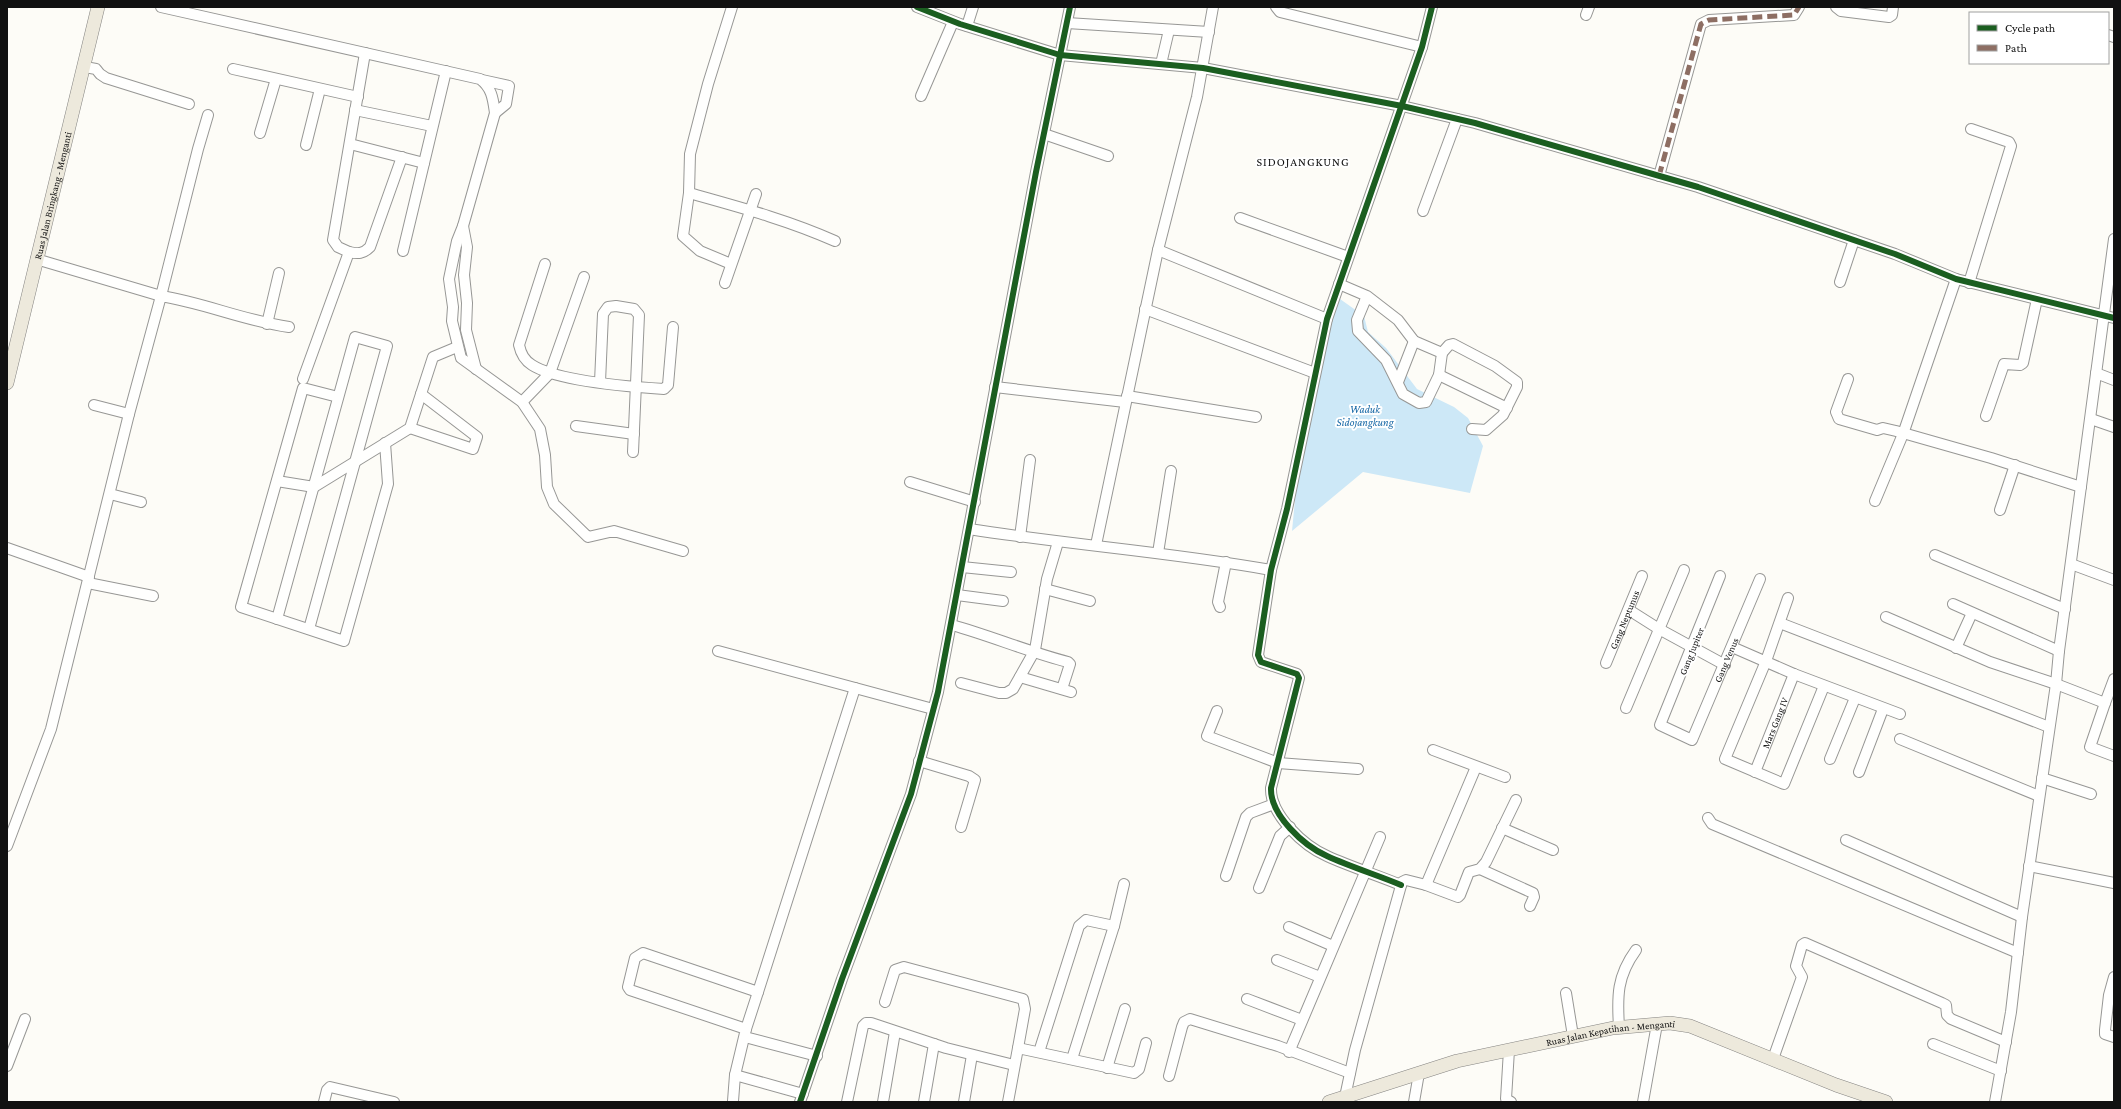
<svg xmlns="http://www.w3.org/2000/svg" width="2121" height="1109" viewBox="0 0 2121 1109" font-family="'Crimson Pro',serif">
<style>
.water{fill:#cde8f7}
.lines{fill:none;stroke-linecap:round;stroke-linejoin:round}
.minor-casing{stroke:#979795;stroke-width:12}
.major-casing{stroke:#858482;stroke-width:14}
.minor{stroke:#fffffe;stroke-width:10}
.major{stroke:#ede9dc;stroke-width:13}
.quiet{stroke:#8d6e63;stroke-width:5;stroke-dasharray:10 5;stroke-linecap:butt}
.cycleway-casing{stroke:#fff;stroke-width:8}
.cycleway{stroke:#1b5e20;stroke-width:6}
.labels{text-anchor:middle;stroke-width:4;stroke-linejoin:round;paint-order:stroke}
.street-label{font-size:10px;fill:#111;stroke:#fff}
.water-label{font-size:11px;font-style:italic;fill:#1768a6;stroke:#fff}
.quarter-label{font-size:12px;letter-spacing:1px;fill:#111;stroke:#fff}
</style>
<rect width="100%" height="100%" fill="#fdfcf7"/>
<path class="water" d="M1340,299L1364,316L1368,332L1386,348L1417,389L1454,407L1468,418L1483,446L1470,493L1363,472L1292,531L1300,448L1323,334Z"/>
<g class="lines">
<g class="minor-casing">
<g id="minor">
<path d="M161,7L480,79C492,88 493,99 495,113L463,226L457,241L449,279L453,307L452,321L461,358L522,402L540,429L545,455L547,487L554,504L588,537L614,531L683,551"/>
<path d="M732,7L708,84L690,154L689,193C739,207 788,220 835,241"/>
<path d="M917,7L960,24L1060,55L1203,68L1402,106L1475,123L1698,187L1895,254L1956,279L2114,318"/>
<path d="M1276,7L1280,12L1422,47"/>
<path d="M1836,7L1841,11L1889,17L1892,15L1893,7"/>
<path d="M1586,15L1589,7"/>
<path d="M1067,23L1209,32"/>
<path d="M967,26L973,7"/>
<path d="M2108,35L2114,37"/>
<path d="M1161,64L1169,30"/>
<path d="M85,67L96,69L100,74L106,78L189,104"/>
<path d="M233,69L358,97"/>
<path d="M482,80L509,86L506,104L495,113"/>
<path d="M921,96L953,22"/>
<path d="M355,110L432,126"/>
<path d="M260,133L276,79"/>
<path d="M1044,134L1108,156"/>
<path d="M350,144L424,163"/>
<path d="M306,145L320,89"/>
<path d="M1659,176L1701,24L1709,20L1794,15L1799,7"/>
<path d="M689,193L683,236L700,251L731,264"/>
<path d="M1423,211L1457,119"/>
<path d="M1240,218L1348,257"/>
<path d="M463,226L467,247L464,275L467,303L466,330L476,369"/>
<path d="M1158,250L1327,319"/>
<path d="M403,251L446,71"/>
<path d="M349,252C358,254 363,254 370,247L402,157"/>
<path d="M36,259L161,296L198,149L208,115"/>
<path d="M545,264L519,345C521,354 524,360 532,365C557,381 633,387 664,389L668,385L673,327"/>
<path d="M1840,282L1854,240"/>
<path d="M725,283L756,194"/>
<path d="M1969,283L2011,146L2009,142L1971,129"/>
<path d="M1339,284L1367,296L1357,320L1358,331L1386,360L1403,394L1419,403L1426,402L1439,375L1442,353L1414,341L1398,320L1367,296"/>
<path d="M1145,309L1315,373"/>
<path d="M267,324L279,273"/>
<path d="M1442,353L1449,345L1453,344L1495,366L1517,382V387L1503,415L1486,430L1472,429"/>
<path d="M2096,373L2114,380"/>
<path d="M1439,375L1507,408"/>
<path d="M303,379L349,252L338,247L333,240L365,53"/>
<path d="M1848,379L1836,412L1839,419L1877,430L1883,428L1896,431L1991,458L2081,487"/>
<path d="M600,382L603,314L608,307L616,306L634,309L639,315L633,452"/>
<path d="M1398,382L1414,341"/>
<path d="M995,387L1125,402"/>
<path d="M1127,396L1256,417"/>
<path d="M338,397L303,388L241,607L344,641L388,484L385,443"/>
<path d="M522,402L550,373L584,277"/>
<path d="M94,405L129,414"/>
<path d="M1986,416L2004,364L2020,365L2023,363L2037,299"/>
<path d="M2091,419L2114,427"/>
<path d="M576,426L634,434"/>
<path d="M410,428L473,449L477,437L421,394"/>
<path d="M277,481L314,487L410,428L433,357L457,347"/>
<path d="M910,482L975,502"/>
<path d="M110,494L141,502"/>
<path d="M1875,501L1903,434L1956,279"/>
<path d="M2000,510L2015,465"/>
<path d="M969,529C1070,545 1171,552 1271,570"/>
<path d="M1020,537L1030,460"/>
<path d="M1096,545L1158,250L1197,97L1213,7"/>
<path d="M7,548L89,577"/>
<path d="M1158,553L1171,471"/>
<path d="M1935,555L2065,609"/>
<path d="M2071,564L2114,580"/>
<path d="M962,567L1011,572"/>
<path id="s1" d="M1720,576L1660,725L1692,740L1760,579"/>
<path d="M88,583L153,596"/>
<path d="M1045,589L1090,601"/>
<path d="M957,595L1003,601"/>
<path d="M1788,598L1766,661L1725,759L1784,784L1824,686"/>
<path d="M1953,604L2059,651"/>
<path d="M1220,607L1218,602L1226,562"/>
<path d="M1629,610L1659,629L1725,665"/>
<path d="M1886,617L1990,662L2056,684L2105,703L2114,679"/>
<path d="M277,619L355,337L387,346L309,629"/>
<path d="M1780,623L2049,727"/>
<path d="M952,625C991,636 1029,652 1068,662L1070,664L1062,689"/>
<path d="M1732,647L1794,674L1900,714"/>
<path d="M1956,648L1972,613"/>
<path d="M718,651L933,709"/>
<path id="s2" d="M1606,663L1642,576"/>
<path d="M1020,677L1071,692"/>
<path d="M961,683L999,693H1006L1013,689L1035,650L1047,579L1058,542"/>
<path d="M2105,703L2090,747L2114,756"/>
<path d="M1626,708L1684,570"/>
<path d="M1217,711L1207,736L1278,763L1358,769"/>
<path d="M1900,739L2039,796"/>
<path d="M1433,750L1505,777"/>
<path d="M1830,759L1855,698"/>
<path d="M919,761L969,776L975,780L961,827"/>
<path id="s3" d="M1755,772L1794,674"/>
<path d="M1859,772L1883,709"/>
<path d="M2042,778L2091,794"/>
<path d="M1708,818L1712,824L2018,953"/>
<path d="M1502,828L1553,850"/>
<path d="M1846,840L2022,917"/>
<path d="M7,846L51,729L129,414L161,296C205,303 245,321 289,327"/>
<path d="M2029,866L2114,883"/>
<path d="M1480,869L1533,893L1534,897L1530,906"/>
<path d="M1226,876L1246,817L1250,813L1274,804"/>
<path d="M1401,885C1377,875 1351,867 1327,856C1304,846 1270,815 1271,788L1299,678L1297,674L1261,662L1258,655L1271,570L1287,509L1327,319L1422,47L1432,7"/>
<path d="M1426,885L1476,767"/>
<path d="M1259,888L1280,836L1290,827"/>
<path d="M1289,927L1333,946"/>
<path d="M1277,960L1320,977"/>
<path d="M2114,977L2109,995L2105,1030V1034L2114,1037"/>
<path d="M1566,993L1573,1036"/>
<path d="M1247,999L1302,1020"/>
<path d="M885,1002L895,970L904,967L1023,999L1025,1009L1018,1048"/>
<path d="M1619,1027C1617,996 1617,976 1636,950"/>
<path d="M746,1029L758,992"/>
<path d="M745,1037L817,1056"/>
<path d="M1933,1044L2001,1071"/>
<path d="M1509,1050L1506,1099L1511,1102"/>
<path d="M1039,1052L1079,926L1086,920L1114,926"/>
<path d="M1289,1052L1380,837"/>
<path d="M1072,1059L1114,926L1124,884"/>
<path d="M1773,1059L1802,977L1796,966L1802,945L1805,943L1942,1003L1946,1005L1947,1015L1951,1019L2006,1042"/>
<path d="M7,1066L25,1019"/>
<path d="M1107,1068L1125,1009"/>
<path d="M735,1075L746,1029L630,990L628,987L635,958L643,953L758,992L855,688"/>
<path d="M1169,1076L1182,1027L1184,1022L1190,1019L1278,1046L1350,1073"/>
<path d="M1345,1097L1355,1050L1402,882L1406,880L1426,885L1458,897L1460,895L1469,872L1480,869L1486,862L1516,800"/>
<path d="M733,1101L735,1075L803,1094"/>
<path d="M324,1102L327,1090L330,1087L394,1102"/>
<path d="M800,1102L842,979L911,794L938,692L1036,172L1070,7"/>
<path d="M847,1102L863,1026L866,1023H871L946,1048L1014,1065"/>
<path d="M883,1102L895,1032"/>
<path d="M924,1102L934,1044"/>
<path d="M964,1102L972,1055"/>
<path d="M1008,1102L1018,1048L1134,1073L1139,1069L1146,1043"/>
<path d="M1414,1102L1419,1073"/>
<path d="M1643,1102L1657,1024"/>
<path d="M1995,1102L2011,1012L2022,917L2056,684L2059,651L2114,239"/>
</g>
</g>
<g class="major-casing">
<g id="major">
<path id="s4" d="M7,383L98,7"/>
<path id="s5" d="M1329,1102L1457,1061L1613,1028L1670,1023L1690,1026L1836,1085L1886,1102"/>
</g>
</g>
<use href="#minor" class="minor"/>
<use href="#major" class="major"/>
<path class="quiet" d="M1659,176L1701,24L1709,20L1794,15L1799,7"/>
<g class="cycleway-casing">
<g id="cycleway">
<path d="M917,7L960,24L1060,55L1203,68L1402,106L1475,123L1698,187L1895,254L1956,279L2114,318"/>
<path d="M1401,885C1377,875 1351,867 1327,856C1304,846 1270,815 1271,788L1299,678L1297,674L1261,662L1258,655L1271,570L1287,509L1327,319L1422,47L1432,7"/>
<path d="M800,1102L842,979L911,794L938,692L1036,172L1070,7"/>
</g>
</g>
<use href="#cycleway" class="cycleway"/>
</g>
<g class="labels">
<g class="street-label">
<text dy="4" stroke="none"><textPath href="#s4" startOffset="193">Ruas Jalan Bringkang - Menganti</textPath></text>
<text dy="4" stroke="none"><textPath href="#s2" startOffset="47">Gang Neptunus</textPath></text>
<text transform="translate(1691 651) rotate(-68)" y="4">Gang Jupiter</text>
<text dy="4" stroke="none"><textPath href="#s1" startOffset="283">Gang Venus</textPath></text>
<text dy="4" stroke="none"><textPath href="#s3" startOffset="53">Mars Gang IV</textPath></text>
<text dy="4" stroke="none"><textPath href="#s5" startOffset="291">Ruas Jalan Kepatihan - Menganti</textPath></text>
</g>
<g class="water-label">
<text x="1365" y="413">Waduk<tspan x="1365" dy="13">Sidojangkung</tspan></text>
</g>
<g class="quarter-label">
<text x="1303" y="166">SIDOJANGKUNG</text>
</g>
</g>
<rect width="2121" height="1109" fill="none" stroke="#111111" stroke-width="16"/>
<rect x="1969" y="12" width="140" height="52" fill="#ffffff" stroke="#a0a0a0"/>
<rect x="1977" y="25" width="20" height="6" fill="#1b5e20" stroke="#a0a0a0"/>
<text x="2005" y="32" font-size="12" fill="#111111">Cycle path</text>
<rect x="1977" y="45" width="20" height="6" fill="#8d6e63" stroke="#a0a0a0"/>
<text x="2005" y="52" font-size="12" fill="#111111">Path</text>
</svg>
